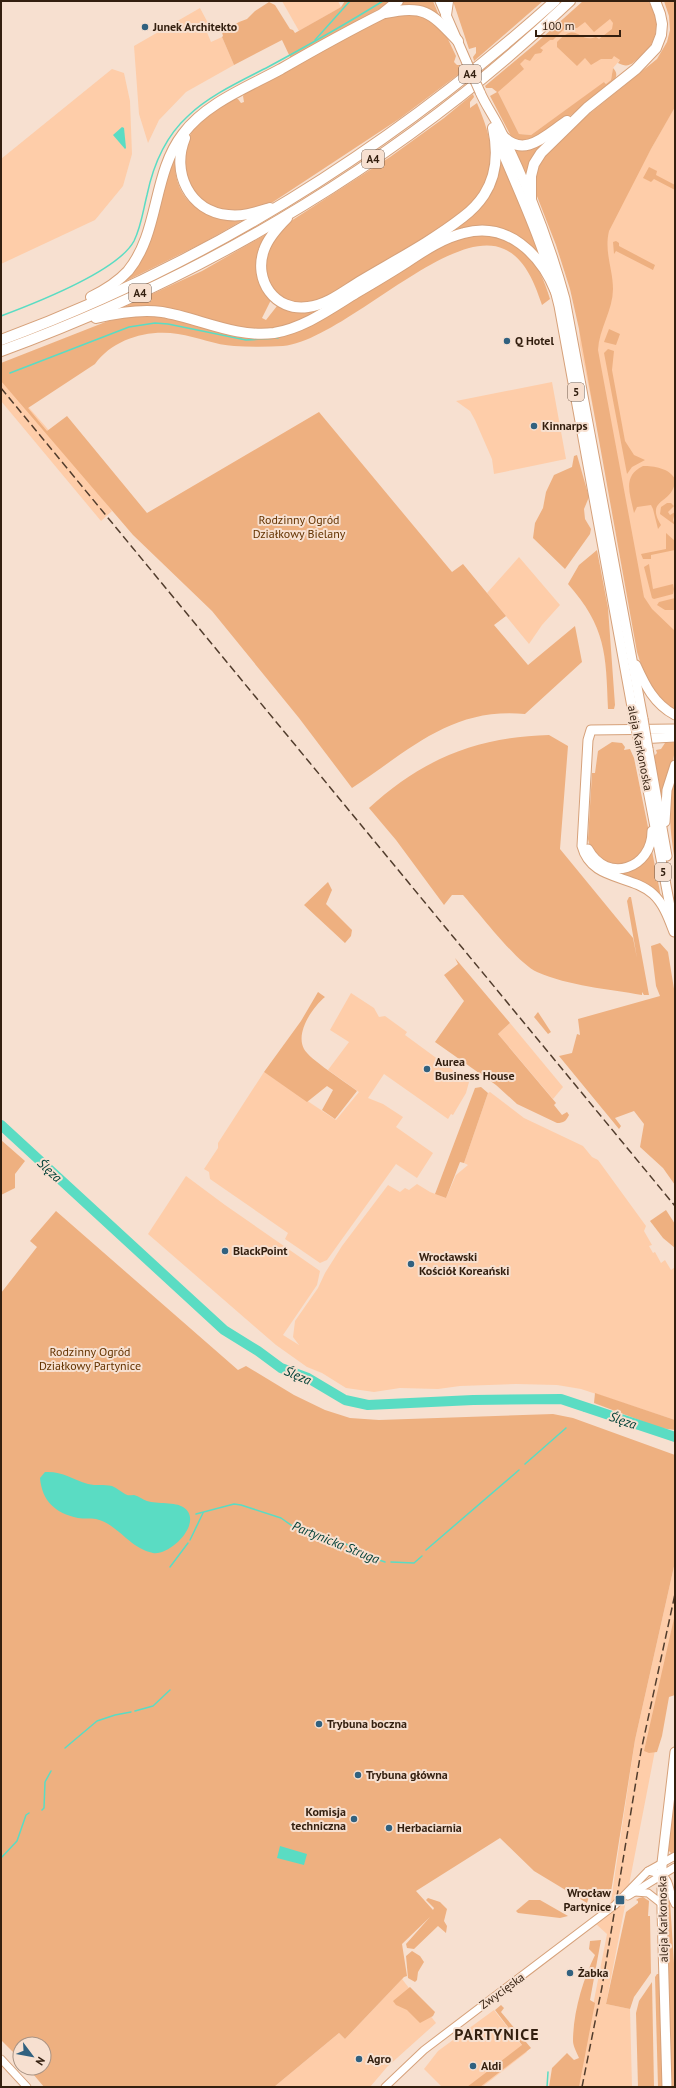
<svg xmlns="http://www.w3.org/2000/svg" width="676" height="2088" viewBox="0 0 676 2088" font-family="'PT Sans',sans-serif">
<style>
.built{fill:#fecda9}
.green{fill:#eeb080}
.water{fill:#5adcc3}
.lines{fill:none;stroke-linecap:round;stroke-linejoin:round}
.stream{stroke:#5adcc3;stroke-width:1.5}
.river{stroke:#5adcc3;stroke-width:10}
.minor-casing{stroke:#d6a17a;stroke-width:9}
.major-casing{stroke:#d6a17a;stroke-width:11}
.highway-casing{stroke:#d6a17a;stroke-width:12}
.minor{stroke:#fff;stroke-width:7}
.major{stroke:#fff;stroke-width:9}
.highway{stroke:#fff;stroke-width:10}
.rail{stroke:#523d2d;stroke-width:1.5;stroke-dasharray:8 4;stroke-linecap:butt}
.major-bridge-casing{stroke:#d6a17a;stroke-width:11;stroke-linecap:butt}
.major-bridge{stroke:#fff;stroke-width:9}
.poi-dot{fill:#31617f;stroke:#f7e0d0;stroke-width:1.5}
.labels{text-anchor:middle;stroke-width:4;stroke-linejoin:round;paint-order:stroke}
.shield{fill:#f7e0d0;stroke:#6e5949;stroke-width:1}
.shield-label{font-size:11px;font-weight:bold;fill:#331f0f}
.poi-label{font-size:12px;font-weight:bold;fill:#331f0f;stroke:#f7e0d0;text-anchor:start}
.park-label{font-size:12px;fill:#643300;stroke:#f7e0d0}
.street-label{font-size:12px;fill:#331f0f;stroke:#f7e0d0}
.water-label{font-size:13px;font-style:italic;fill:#024037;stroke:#f7e0d0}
.district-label{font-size:16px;font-weight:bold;letter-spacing:1px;fill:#331f0f;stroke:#f7e0d0}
</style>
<rect width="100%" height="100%" fill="#f7e0d0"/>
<g class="built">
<path d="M282,1H338L341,7L299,31Z"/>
<path d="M595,1L653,22L613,68L611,80L606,84L605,82L531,135L519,134L493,82Z"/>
<path d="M200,8L209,25L206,30L211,42L222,37L234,65L186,92L159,120L148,143L139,114L134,46Z"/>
<path d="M112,69L124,73L130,101L132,154L123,186L95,220L1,264V159Z"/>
<path d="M675,106V632L633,604L580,345L579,329L602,236Z"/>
<path d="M1,376L46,427L112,511L101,521L1,401Z"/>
<path d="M552,382L566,459L494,474L492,459L475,420L470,411L456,401Z"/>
<path d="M519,557L560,605L542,625L529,644L487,593Z"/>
<path d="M351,993L374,1008L379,1017L385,1016L407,1032L405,1035L469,1082L466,1093L453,1115L451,1114L448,1119L384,1074L368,1098L383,1104L403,1117L396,1127L433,1153L417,1178L396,1164L327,1260L320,1263L285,1239L288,1233L210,1179L209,1172L204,1169L218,1148V1143L264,1072L336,1120L359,1092L328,1070L349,1042L330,1030Z"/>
<path d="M510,1023L563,1087L553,1099L498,1034Z"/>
<path d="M490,1092L524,1118L583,1146L592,1157L598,1160L646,1226L644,1231L652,1245L649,1246L653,1253L655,1252L661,1263L665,1260L671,1270L675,1267V1420L581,1389L557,1385L516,1384L460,1386L438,1389L400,1388L374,1392L346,1388L322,1373L307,1367L276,1345L148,1234L186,1176L225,1205L320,1271L317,1285L283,1335L299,1345L293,1337L295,1321L318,1288L325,1273L342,1246L388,1185L400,1192L405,1188L409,1190L417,1184L430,1192L446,1198L456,1175L468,1165L464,1163L488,1093Z"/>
<path d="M675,1562V1647L606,2004L630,2009L632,2087H577L607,1934L596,1924L609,1914L635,1740Z"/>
<path d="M402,1979L436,2023L387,2067L370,2087H274L339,2033L345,2039Z"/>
<path d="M494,2010L527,2052L482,2087H442L424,2069L438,2051Z"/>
</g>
<g class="green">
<path d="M345,1H393L291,59L282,40L234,65L222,37L223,36L222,32L239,22L247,19L255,11L269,2L275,5L290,29L293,30L295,33L341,7Z"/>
<path d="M403,1H433L440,18L399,5Z"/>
<path d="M453,1H543L474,61L473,57L476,53V47L469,49Z"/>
<path d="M583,1H648C662,20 657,38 644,56L642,55C633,63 629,69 618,63L620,60L614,56L612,59H601L591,65L585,58L577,66L557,47V42C578,20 578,44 596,37L599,39L612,29L613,23L610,19L594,32L585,22L577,28L564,29L553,40H550L540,48L543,50L541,53L535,54L530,61L525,59L520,64L524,69L498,92L519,134L531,135L604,82L606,84L611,80L613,68C619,74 616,79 611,84L570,116L532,142L513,140L490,96L497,92L492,88H486L485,86L534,45Z"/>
<path d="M664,1H675V107L651,149L609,231C604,252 613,269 613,289C613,310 599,329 598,350L644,597L652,609L675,631V712C655,697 644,676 637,652L579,329L570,289L556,245L535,191L536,169L544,155L573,127L657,59L667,42L670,30L669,16Z"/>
<path d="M399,12L426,16L446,35L456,56L454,62L457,65H460L463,71L399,119L273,202L233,213L201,202L182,171L188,139L193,130L210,114L234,99H238L241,103L244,102L243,96L245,93L378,20Z"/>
<path d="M473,94L474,97L470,102V108L477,103C487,127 496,151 488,177C485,187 477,199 468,207C439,233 402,251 369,271C353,281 335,296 317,301C311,302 304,303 299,303C290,304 281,297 275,291C254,267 271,239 291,221L390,157L444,118Z"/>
<path d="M549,138L527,178L514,148Z"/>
<path d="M498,153L528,217L541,259L523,241L460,230L319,312L287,326L260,330L125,309L124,307L202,271L268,233L260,247L271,300L262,318L266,320L277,306L300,312L474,211Z"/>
<path d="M175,156C172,201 203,221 245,219L203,243L118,285L123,280Z"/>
<path d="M649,167L657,171L656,175L675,185V190L654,179L651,182L643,178Z"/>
<path d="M470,235C517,234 537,255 550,299L542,305C535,284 525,258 504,249C450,224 344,340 283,346C267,347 250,347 234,346C216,345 197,337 178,334C148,329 113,339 95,364L28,408L47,431L67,416L147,513L319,412L452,572L463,564L506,616L494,625L528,665L575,626L582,662L525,714C451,707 410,750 352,788L299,718L212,611L133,535L1,381V363L108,321L137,315L157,316L269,337L447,243Z"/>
<path d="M616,241L619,243V246L655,265L653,270L616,251L614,254L613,242Z"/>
<path d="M609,329L620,334L616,345L604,342Z"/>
<path d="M608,349L614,351L612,370L625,441L634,455L645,460L632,467L627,474L604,353Z"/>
<path d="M577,455L589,497L584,509L585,519L591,529L590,534L565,569L533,538L535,523L543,508L546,492L554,475L572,467L574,456Z"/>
<path d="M643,466C654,466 669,468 675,479C675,505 644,497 661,525L658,529L653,509L651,505L637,507L634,513C630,494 622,476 643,466Z"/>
<path d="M667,503H671L674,506L668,512L670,515L675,512L673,520L675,525L660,514L661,507Z"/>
<path d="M666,533L675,541V550L651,555V559H643L641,554L666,549Z"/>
<path d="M597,550L608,608L615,705L614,709H608C606,654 606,627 568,584L579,565Z"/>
<path d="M649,564L653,589L673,584L674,589L673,594L654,599L652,598L644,567Z"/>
<path d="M675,598V610H665L657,605L659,602Z"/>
<path d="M549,735L568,746L560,849L633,938L637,958L627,901L629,897H631L649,995H644L642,992V995C608,989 569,986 537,972C518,964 479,913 463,895H452L444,905L396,840L369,808C422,759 477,737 549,735Z"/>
<path d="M612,742L622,743L625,747L624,750L630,749L634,758L649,832L643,853L625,865C607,863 592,860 588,839L592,773H595L598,751Z"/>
<path d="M675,742C675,763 667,783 662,804L654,756L657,753L656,750L661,749L665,743Z"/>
<path d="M675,775V862C670,830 667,807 675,775Z"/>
<path d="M652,850V851L661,897L613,872Z"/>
<path d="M328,882L332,890L326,904L352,930L351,936L345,943L304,905Z"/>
<path d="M660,943L668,952L675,995V1185L663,1168L640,1147L644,1124L634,1111L615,1118L621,1126L619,1129L559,1056L572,1053L577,1034L580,1035L578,1019L660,996L656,986L651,946Z"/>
<path d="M455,958L510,1023L498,1034L556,1103L554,1105L562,1115L567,1112L569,1115C566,1121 564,1123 557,1123L517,1104L496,1085L435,1042L464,1001L444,975L458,964Z"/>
<path d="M318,992L325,997C313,1007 295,1032 304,1049C309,1059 347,1083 357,1091L335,1119L322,1110L333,1090L327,1086L307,1102L264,1072L301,1021Z"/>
<path d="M538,1012L551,1032L548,1034L534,1017Z"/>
<path d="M481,1087L488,1093L464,1163L460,1162L446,1198L435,1194L475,1088Z"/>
<path d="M1,1140L25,1161L15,1174V1188L1,1195Z"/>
<path d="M666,1210L675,1224V1248L663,1238L650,1221Z"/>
<path d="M56,1211L238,1370L246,1366L294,1395L325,1410L350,1418L379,1420L553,1414L573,1418L675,1455V1562L635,1740L611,1892L591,1890L587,1903L534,1871L500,1838L416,1891L433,1910L434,1908L426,1900L428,1898L440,1902L447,1909L444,1921L447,1926L446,1933L438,1926L414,1949L407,1948L406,1944L430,1917L402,1944L407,1976L404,1977L345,2039L339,2033L274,2087H44L28,2068H44V2044H20V2059L1,2040V1293L37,1247L30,1241Z"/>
<path d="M595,1393L675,1420V1430L660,1428L594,1403Z"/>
<path d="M675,1614V1695L669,1697L662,1736L657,1752L649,1753L644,1751Z"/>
<path d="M675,1784V1847L674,1852L671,1853L668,1850V1844Z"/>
<path d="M667,1894H669L670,1901L675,1979V2087H671Z"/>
<path d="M639,1898L643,1897L649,1901L648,1916H650L651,1973L634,1997L630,2009L606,2004L626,1912L638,1903V1901L636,1900Z"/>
<path d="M529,1900H540L568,1916L560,1918L518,1913L516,1911Z"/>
<path d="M601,1940L590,2000L595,2003L579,2087H549L552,2068L567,2053L574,2060L579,2058C577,2053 573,2046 573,2041C573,2013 583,1979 595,1955L589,1949L590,1941Z"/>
<path d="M412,1951L420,1956L424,1962L418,1972L417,1980L415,1982L408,1978L406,1956Z"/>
<path d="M657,1974H659L663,2087H658L655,1977Z"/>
<path d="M652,1982L654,2087H638L636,2013L639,2001Z"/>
<path d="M410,1987L435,2012L433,2016L420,2023L407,2010L396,2005L393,2001Z"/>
<path d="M501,2005L504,2008L501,2012L531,2048L480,2087H467L522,2045L495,2010Z"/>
</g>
<g class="water">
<path d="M122,127L124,128L126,148L125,149L113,135Z"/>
<path d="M45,1472C62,1471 72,1479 88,1484C96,1486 104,1484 112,1486C117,1488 120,1491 125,1494C128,1496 130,1495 134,1495C139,1496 143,1500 147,1501C157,1504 176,1502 183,1507C205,1521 171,1556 153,1553C129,1548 118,1524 96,1519C90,1518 84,1519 78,1518C55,1513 42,1501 40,1478Z"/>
<path d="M280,1846L307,1854L304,1865L277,1858Z"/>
</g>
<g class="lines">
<g class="stream">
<path d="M315,40L350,1"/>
<path d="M1,316C33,304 118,271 134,241C141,227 143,211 147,195C153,166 166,136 188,116C210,95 241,81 268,67C307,46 346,24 383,1"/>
<path d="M10,373L129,327L155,323L168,324L246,340L278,338"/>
<path d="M584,1411L589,1407"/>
<path d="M525,1464L566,1428"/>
<path d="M196,1514L234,1504L241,1505L281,1518L298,1530L344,1543L370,1557L385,1562"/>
<path d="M190,1540L203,1513"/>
<path d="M426,1550L519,1470"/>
<path d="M391,1562L414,1563L422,1556"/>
<path d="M170,1567L188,1543"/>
<path d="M135,1711L153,1706L170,1690"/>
<path d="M65,1748L97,1721L115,1715L131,1712"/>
<path d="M42,1810L44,1808L45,1782L51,1771"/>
<path d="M1,1858L17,1841L26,1815L29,1813"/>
<path d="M547,2087L548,2072"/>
</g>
<path class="river" d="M1,1125L224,1330L258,1351L281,1368L308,1378L345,1400L368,1405L473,1400L561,1399L675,1437"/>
<g class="minor-casing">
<g id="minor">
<path d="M648,1871C676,1877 665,1886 675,1904"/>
<path d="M635,1892L648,1893L662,1904"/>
<path d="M628,1896L675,1867"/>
<path d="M1,2059L27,2087"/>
<path d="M385,2087L424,2050L615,1905L648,1871L675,1856"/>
</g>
</g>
<g class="major-casing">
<g id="major">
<path d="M440,1L467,63"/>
<path d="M480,92C485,104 493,115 499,127C526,182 549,240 565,299L643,719"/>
<path d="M496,137C519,193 545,246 559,306L634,718"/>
<path d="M636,665C645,685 654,704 675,715"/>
<path d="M639,739L675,737"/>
<path d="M640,748L672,917"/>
<path d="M648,749L667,856"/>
<path d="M665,822L667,790L675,765"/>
<path d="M588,849C607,884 652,869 652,831"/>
<path d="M674,932C669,919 664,904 653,894C631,874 591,881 582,846L588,740L591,730L675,729"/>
<path d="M667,2087L662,1910V1863L675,1752"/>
</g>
</g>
<g class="highway-casing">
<g id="highway">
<path d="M386,13C425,4 432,14 458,41"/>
<path d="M446,15L448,1"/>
<path d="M502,135C524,160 547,134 567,121"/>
<path d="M185,138C171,172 189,211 228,215C243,217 257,212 270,208"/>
<path d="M531,200V176L534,164L541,153L587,108L636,69L656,48L661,35L662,24L660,14L655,1"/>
<path d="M287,218C278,227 268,238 264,250C253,280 275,312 308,307C327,305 344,291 359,282C394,261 431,242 463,217C471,211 478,204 484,195C497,175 498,151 493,128"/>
<path d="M91,297C105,290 118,282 128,271C160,232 152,174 183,134C206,103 248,87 281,69C314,50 348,31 382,14L398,1"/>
<path d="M96,318C117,313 140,309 162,312C199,318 235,338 274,333C304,328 330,309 356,293C373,283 390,273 407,262C425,250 443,238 464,233C507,221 541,254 556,292"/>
<path d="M1,340C207,264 392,147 555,1"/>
<path d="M1,351C210,275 409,155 570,1"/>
</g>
</g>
<use href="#minor" class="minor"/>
<use href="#major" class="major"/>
<use href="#highway" class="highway"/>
<g class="rail">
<path d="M1,388L675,1206"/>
<path d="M582,2087L602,1987L641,1751L675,1594"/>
</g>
<g class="major-bridge-casing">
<g id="major-bridge">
<path d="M467,63L480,92"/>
<path d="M634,718L640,748"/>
<path d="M643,719L648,749"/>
</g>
</g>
<use href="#major-bridge" class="major-bridge"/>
</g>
<g class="poi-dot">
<circle cx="145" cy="27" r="4"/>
<circle cx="507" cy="341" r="4"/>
<circle cx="534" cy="426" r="4"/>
<circle cx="427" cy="1069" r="4"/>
<circle cx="225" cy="1251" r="4"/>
<circle cx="411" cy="1264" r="4"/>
<circle cx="319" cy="1724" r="4"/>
<circle cx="358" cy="1775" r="4"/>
<circle cx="354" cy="1819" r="4"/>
<circle cx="389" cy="1828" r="4"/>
<rect x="615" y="1895" width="10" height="10" rx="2"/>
<circle cx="570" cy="1973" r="4"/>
<circle cx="359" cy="2059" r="4"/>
<circle cx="473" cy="2066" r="4"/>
</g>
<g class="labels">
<g class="shield">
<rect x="459" y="65" width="22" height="18" rx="3"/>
<rect x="362" y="150" width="22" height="18" rx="3"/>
<rect x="129" y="284" width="22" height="18" rx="3"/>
<rect x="568" y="383" width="16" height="18" rx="3"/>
<rect x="655" y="863" width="16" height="18" rx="3"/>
</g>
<g class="shield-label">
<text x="470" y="78">A4</text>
<text x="373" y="163">А4</text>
<text x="140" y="297">A4</text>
<text x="576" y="396">5</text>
<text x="663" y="876">5</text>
</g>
<g class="poi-label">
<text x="153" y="31">Junek Architekto</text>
<text x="515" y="345">Q Hotel</text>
<text x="542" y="430">Kinnarps</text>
<text x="435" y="1066">Aurea<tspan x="435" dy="14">Business House</tspan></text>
<text x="233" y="1255">BlackPoint</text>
<text x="419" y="1261">Wrocławski<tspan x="419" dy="14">Kościół Koreański</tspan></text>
<text x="327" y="1728">Trybuna boczna</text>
<text x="366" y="1779">Trybuna główna</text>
<text x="346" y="1816" text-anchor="end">Komisja<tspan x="346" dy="14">techniczna</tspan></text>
<text x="397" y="1832">Herbaciarnia</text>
<text x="611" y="1897" text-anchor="end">Wrocław<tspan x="611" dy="14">Partynice</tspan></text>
<text x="578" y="1977">Żabka</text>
<text x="367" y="2063">Agro</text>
<text x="481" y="2070">Aldi</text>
</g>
<g class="park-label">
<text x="299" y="524">Rodzinny Ogród<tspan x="299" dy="14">Działkowy Bielany</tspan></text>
<text x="90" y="1356">Rodzinny Ogród<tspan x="90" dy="14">Działkowy Partynice</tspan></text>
</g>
<g class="street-label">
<text transform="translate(640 748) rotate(79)" y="4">aleja Karkonoska</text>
<text transform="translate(663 1919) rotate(-91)" y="4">aleja Karkonoska</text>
<text transform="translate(502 1991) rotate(-36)" y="4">Zwycięska</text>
</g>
<g class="water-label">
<text transform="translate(50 1170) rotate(43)" y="5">Ślęza</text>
<text transform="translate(298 1375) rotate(23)" y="5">Ślęza</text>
<text transform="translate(623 1420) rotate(19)" y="5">Ślęza</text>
<text transform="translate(336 1542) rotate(22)" y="5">Partynicka Struga</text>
</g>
<g class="district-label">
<text x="497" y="2040">PARTYNICE</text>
</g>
</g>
<rect width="676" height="2088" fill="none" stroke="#331f0f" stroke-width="4"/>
<g transform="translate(32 2056) rotate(122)"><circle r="19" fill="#f7e0d0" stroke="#a99383"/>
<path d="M0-3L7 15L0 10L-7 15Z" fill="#31617f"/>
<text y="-6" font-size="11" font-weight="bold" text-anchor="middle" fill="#331f0f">N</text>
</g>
<path d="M536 30v6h84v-6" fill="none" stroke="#331f0f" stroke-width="2"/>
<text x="542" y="30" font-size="12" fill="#331f0f" stroke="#f7e0d0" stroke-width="3" paint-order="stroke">100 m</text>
</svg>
